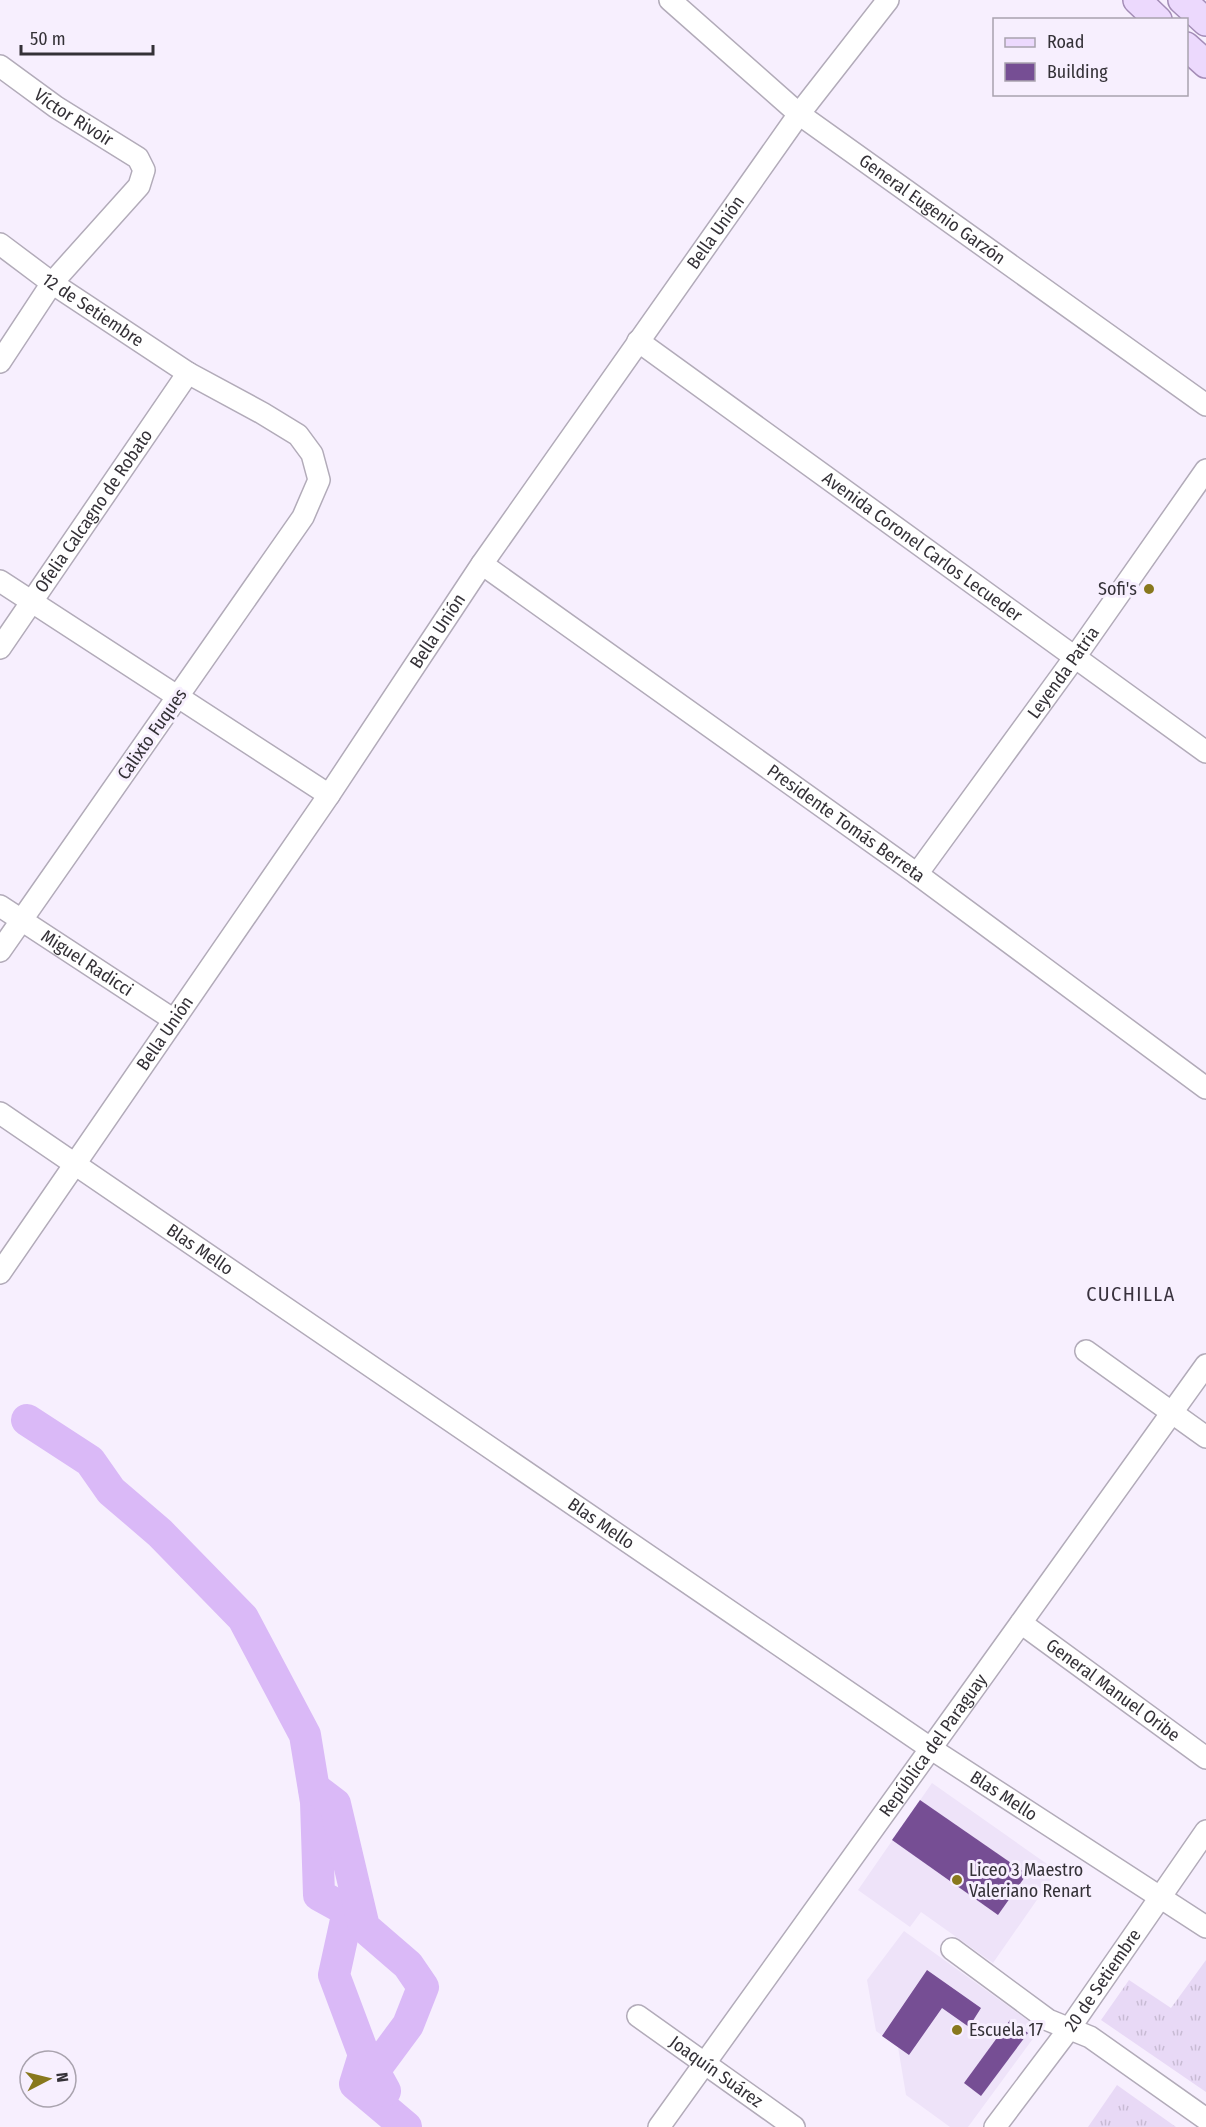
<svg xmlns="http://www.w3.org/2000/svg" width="1206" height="2127" viewBox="0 0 1206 2127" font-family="'Fira Sans Condensed',sans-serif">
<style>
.built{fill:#eee3f9}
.grass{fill:url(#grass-tufts)}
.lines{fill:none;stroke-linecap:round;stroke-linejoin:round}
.river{stroke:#dab9f7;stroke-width:32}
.building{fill:#764e94}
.minor-casing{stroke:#b2abb9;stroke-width:24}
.major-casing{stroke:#a48db7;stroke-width:30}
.minor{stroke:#fff;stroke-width:21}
.major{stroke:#ecd9fd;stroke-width:27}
.poi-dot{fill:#88781d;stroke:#f7effe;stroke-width:2}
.labels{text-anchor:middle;stroke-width:6;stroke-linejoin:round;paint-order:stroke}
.street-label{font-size:18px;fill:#343137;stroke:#f7effe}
.poi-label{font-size:18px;fill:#343137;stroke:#f7effe;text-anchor:start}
.neighbourhood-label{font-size:20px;letter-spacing:1.5px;fill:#39323e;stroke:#f7effe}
</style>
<defs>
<pattern id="grass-tufts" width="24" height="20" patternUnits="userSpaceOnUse" patternTransform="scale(1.5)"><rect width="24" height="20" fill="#e8d9f6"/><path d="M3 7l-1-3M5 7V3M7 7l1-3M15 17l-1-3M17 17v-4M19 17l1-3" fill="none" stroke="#c8bbd4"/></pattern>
</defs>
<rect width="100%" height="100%" fill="#f7effe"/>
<g class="built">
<path d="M932,1783L1057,1871L993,1963L921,1912L910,1927L858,1890Z"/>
<path d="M904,1931L1040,2029L968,2127H950L906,2095L898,2047L876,2031L867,1980Z"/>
</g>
<g class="grass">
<path d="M1206,1960V2092L1101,2020L1129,1980L1171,2008Z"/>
<path d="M1117,2085L1176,2127H1088Z"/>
</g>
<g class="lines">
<g class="river">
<path d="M27,1420L90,1461L111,1491L160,1533L243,1618L305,1735L316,1802L319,1895L348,1911L334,1975L364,2055L355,2084L406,2127"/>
<path d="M314,1788L335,1804L364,1927L408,1965L423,1987L408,2025L374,2071L385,2091"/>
</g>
</g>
<g class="building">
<path d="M920,1800L1027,1874L998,1915L892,1840Z"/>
<path d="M927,1970L981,2008L969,2027L942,2008L909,2055L882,2036Z"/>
<path d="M1010,2020L1028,2033L981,2096L964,2083Z"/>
</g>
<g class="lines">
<g class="minor-casing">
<g id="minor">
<path id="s1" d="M670,0L799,114L1206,405"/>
<path id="s2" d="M0,66L56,107L138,158L144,170L139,186L52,283L0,362"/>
<path id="s3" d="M0,244L52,283L188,373L262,413L298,435L312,454L319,480L303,517L0,951"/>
<path id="s4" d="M638,341L1206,752"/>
<path id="s5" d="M482,564L917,874L1206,1088"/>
<path d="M0,581L329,795"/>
<path id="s6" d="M0,648L188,373"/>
<path id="s7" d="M917,874L1075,657L1206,470"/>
<path id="s8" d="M0,906L174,1020"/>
<path id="s9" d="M0,1113L930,1748L1206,1927"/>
<path id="s10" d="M0,1273L329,795L482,564L799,114L888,0"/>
<path d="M1086,1351L1206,1437"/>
<path id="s11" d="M1021,1623L1206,1758"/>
<path d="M952,1949L1048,2020L1090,2037L1206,2119"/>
<path id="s12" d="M638,2016L794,2127"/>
<path id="s13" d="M659,2127L1206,1365"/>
<path id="s14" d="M995,2127L1069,2029L1206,1831"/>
</g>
</g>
<g class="major-casing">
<g id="major">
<path d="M1137,0L1158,20"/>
<path d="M1182,0L1206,22"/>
<path d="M1186,46L1206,64"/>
</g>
</g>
<use href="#minor" class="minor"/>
<use href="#major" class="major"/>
</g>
<g class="poi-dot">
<circle cx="1149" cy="589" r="6"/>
<circle cx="957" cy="1880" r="6"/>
<circle cx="957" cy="2030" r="6"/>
</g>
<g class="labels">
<g class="street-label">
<text dy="6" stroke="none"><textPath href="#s2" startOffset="90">Víctor Rivoir</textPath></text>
<text dy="6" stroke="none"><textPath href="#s1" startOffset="336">General Eugenio Garzón</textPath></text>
<text dy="6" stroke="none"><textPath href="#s10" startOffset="1263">Bella Unión</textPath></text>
<text dy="6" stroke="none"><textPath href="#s3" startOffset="114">12 de Setiembre</textPath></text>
<text dy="6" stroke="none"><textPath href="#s6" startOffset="166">Ofelia Calcagno de Robato</textPath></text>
<text dy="6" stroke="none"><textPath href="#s4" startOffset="351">Avenida Coronel Carlos Lecueder</textPath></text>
<text dy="6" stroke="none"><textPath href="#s10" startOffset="777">Bella Unión</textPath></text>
<text dy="6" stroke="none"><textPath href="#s7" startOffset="249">Leyenda Patria</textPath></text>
<text transform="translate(152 734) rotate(-55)" y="6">Calixto Fuques</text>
<text dy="6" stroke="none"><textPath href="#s5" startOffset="447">Presidente Tomás Berreta</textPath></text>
<text dy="6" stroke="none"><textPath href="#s8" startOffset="104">Miguel Radicci</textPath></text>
<text dy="6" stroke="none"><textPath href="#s10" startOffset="291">Bella Unión</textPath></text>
<text dy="6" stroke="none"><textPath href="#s9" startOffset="242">Blas Mello</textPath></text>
<text dy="6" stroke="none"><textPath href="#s9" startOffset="728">Blas Mello</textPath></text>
<text dy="6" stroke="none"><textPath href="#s11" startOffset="114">General Manuel Oribe</textPath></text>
<text dy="6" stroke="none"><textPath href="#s13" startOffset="470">República del Paraguay</textPath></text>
<text dy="6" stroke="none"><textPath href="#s9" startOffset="1214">Blas Mello</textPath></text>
<text dy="6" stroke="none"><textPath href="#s14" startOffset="182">20 de Setiembre</textPath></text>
<text dy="6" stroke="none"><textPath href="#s12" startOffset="96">Joaquín Suárez</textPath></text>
</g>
<g class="poi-label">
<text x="1137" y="595" text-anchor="end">Sofi's</text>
<text x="969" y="1876">Liceo 3 Maestro<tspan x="969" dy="21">Valeriano Renart</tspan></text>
<text x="969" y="2036">Escuela 17</text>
</g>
<g class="neighbourhood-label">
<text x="1131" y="1301">CUCHILLA</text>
</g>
</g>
<rect x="993" y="18" width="195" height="78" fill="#f7effe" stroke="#a9a3ae" stroke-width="1.5"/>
<rect x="1005" y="38" width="30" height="9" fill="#ecd9fd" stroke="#a9a3ae" stroke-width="1.5"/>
<text x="1047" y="48" font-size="18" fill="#343137">Road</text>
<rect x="1005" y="63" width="30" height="18" fill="#764e94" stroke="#a9a3ae" stroke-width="1.5"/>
<text x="1047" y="78" font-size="18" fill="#343137">Building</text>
<g transform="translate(48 2079) rotate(83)"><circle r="28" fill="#f7effe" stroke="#a9a3ae" stroke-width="1.5"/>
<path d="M0-4.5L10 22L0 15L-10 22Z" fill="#88781d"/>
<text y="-9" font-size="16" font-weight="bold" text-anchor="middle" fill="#343137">N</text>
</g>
<path d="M21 45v9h132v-9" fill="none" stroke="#343137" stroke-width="3"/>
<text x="30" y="45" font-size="18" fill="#343137" stroke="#f7effe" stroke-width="4.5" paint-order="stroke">50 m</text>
</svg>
